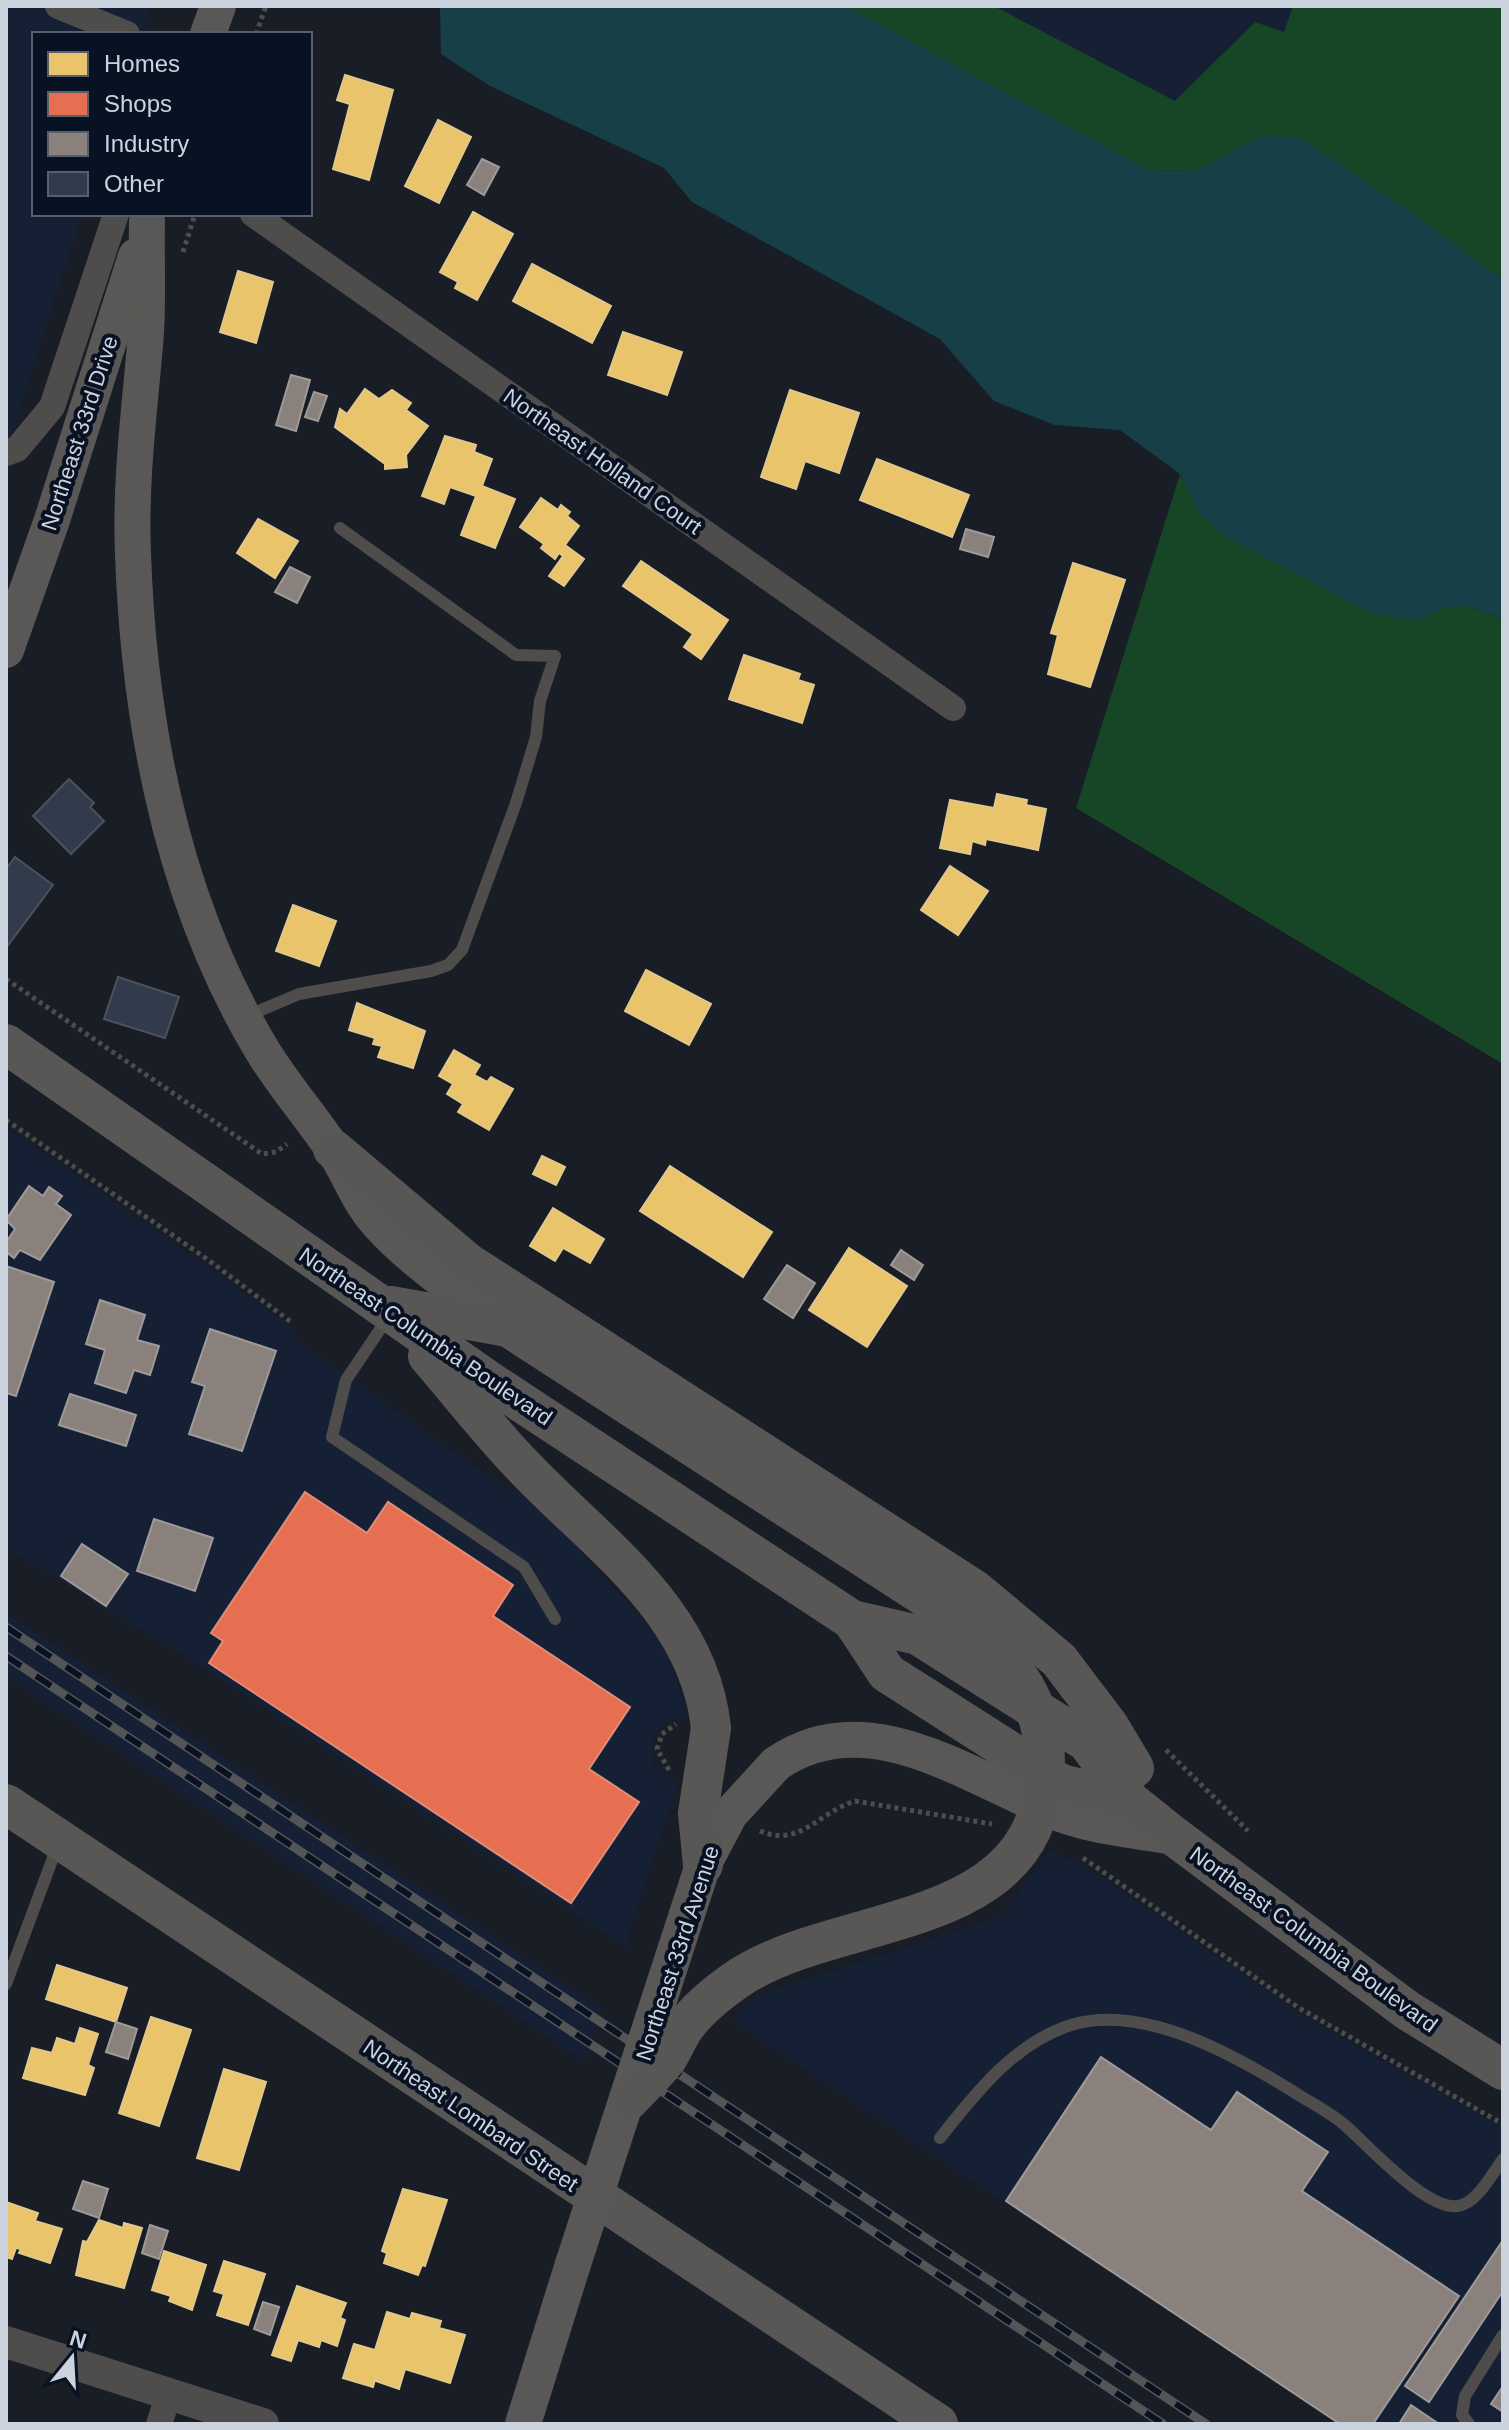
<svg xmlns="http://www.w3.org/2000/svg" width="1509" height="2430" viewBox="0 0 1509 2430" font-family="Arial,sans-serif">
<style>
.built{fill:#152035}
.green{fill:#164626}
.water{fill:#173f48}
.homes{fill:#e9c46a;stroke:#e0c88d;stroke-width:2}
.shops{fill:#e76f51;stroke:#df8d7b;stroke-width:2}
.industry{fill:#8a817c;stroke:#9e9a99;stroke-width:2}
.building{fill:#313b4c;stroke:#4d5159;stroke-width:2}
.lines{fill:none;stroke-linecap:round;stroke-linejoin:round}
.path{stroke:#4d4d4f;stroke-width:5;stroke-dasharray:4 4;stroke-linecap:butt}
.service{stroke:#4e4d4c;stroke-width:12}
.minor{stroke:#4e4d4c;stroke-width:26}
.tertiary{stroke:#4e4d4c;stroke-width:32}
.secondary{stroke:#5a5856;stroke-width:36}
.primary{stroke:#585756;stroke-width:40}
.rail-casing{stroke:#545557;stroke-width:9}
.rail{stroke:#091222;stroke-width:6;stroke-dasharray:18;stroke-linecap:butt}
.secondary-bridge{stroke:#5a5856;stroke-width:36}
.primary-bridge{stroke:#585756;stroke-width:40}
.labels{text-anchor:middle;stroke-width:8;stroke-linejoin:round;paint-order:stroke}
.street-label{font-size:22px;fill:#cbd3de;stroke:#091222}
</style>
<rect width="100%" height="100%" fill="#181d26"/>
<g class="built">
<path d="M6,6H151L142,34H34V214H82L6,450Z"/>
<path d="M994,6H1293L1284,32L1255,22L1175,101Z"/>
<path d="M6,1127L296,1329L293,1338L509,1491H526L653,1631L667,1652L687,1715L663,1723L651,1743L654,1766L677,1786L625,1946L192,1660L6,1548Z"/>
<path d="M6,1613L602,2009L584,2061L6,1677Z"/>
<path d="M1049,1850L1083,1865L1309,2020L1503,2128V2424H1338L732,2020L753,1997L1004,1915Z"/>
</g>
<g class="green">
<path d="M845,6H994L1175,101L1255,22L1284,32L1293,6H1503V280L1411,212L1262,136L1196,171L1148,170Z"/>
<path d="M1180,474L1201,515L1222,534L1369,612L1414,621L1446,606H1466L1503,618V1064L1076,808Z"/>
</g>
<path class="water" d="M440,6H845L1148,170L1196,171L1262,136L1300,137L1411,212L1503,280V618L1466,606L1446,607L1414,621L1369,612L1222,534L1201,515L1180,474L1120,430L1055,425L994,401L940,339L692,202L664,168L490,86L441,54Z"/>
<g class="homes">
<path d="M345,75L393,90L369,180L333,169L350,104L337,100Z"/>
<path d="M438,120L471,137L439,203L405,186Z"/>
<path d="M473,212L513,234L477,300L455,288L458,282L440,272Z"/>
<path d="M532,264L611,306L592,343L513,301Z"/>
<path d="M238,271L273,282L256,343L220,332Z"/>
<path d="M623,332L682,352L667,395L608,375Z"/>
<path d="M365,389L379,399L392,390L411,403L406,410L428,426L406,455L407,467L385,469V464L335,427L340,409L347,414Z"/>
<path d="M790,390L859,413L839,473L805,461L796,489L761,477Z"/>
<path d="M445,436L476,445L474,452L492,459L482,486L515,499L495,548L461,535L476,496L450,487L444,504L422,496Z"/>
<path d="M877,459L969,495L952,537L860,500Z"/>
<path d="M541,498L558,510L561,505L570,512L567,516L579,526L565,545L584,559L564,586L549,576L563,556L559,553L555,559L541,548L544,544L520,527Z"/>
<path d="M258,519L298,541L275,578L237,553Z"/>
<path d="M641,561L728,620L701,659L684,647L693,634L623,586Z"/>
<path d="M1073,563L1125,580L1090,687L1048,674L1058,635L1051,633Z"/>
<path d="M744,655L800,674L798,680L814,685L802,723L729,699Z"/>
<path d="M997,794L1027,800L1026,805L1046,809L1038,850L986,839L985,845L972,841L970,854L940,848L950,800L994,808Z"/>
<path d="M950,866L988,891L958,935L921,910Z"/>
<path d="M293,905L336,921L319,966L276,951Z"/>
<path d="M646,970L711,1004L689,1045L625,1011Z"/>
<path d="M357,1003L425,1031L413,1068L378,1057L382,1046L373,1044L375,1038L349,1030Z"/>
<path d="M454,1050L480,1065L474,1075L487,1082L491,1077L513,1089L489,1130L458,1112L463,1104L447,1094L453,1084L439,1076Z"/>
<path d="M542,1156L565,1167L556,1185L533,1174Z"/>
<path d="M670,1166L772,1232L743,1277L640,1211Z"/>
<path d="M553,1208L604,1239L590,1263L563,1248L555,1261L530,1246Z"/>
<path d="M849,1248L907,1286L867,1347L809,1310Z"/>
<path d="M57,1965L127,1988L116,2022L46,1999Z"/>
<path d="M151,2017L191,2030L159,2126L119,2113Z"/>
<path d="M80,2028L98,2034L88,2065L94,2068L85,2095L23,2078L32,2048L52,2053L57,2038L75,2044Z"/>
<path d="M224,2069L266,2082L239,2170L197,2158Z"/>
<path d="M403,2189L447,2200L425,2266L422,2265L418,2275L384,2263L387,2253L382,2251Z"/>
<path d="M6,2202L38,2213L35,2221L62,2229L50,2263L19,2253L21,2249L16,2248L12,2259L6,2257Z"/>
<path d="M99,2220L123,2228L124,2223L142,2228L124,2288L76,2275L83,2241L87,2242Z"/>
<path d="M164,2251L206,2265L192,2310L169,2301L171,2296L152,2290Z"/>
<path d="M224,2261L265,2274L248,2325L217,2315L224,2294L214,2291Z"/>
<path d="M297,2286L346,2303L340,2318L345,2320L337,2346L321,2340L319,2347L298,2340L291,2361L272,2355Z"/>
<path d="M387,2312L410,2319L412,2313L441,2321L439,2328L465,2335L450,2383L405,2369L399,2389L376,2381V2376L373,2387L343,2378L354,2344L375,2350Z"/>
</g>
<path class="shops" d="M305,1492L367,1533L388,1502L513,1585L493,1616L630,1707L589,1769L639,1802L571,1903L209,1663L223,1641L211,1633Z"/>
<g class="industry">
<path d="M482,159L499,167L484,195L467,185Z"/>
<path d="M291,375L310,380L296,431L276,425Z"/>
<path d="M314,392L327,396L318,421L305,417Z"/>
<path d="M966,529L994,537L988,557L960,549Z"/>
<path d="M290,567L310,577L297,603L275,592Z"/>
<path d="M29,1186L43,1196L49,1187L62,1196L56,1204L71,1215L40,1260L20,1250L14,1258L6,1252L7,1241L15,1229L6,1220Z"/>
<path d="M901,1250L923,1265L914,1280L891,1265Z"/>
<path d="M787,1265L815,1283L793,1318L764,1299Z"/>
<path d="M6,1266L54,1282L16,1396L6,1393Z"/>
<path d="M100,1300L145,1315L137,1340L159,1346L150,1375L134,1370L126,1393L95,1383L105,1350L86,1344Z"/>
<path d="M210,1329L276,1351L242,1451L189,1434L205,1386L192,1382Z"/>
<path d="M70,1394L136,1415L126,1446L59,1425Z"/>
<path d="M154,1519L213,1538L195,1591L137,1571Z"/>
<path d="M82,1544L128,1574L106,1606L61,1576Z"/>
<path d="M116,2022L137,2029L128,2059L106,2052Z"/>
<path d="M1101,2057L1211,2130L1237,2092L1328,2152L1302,2191L1459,2296L1373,2424H1340L1006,2201Z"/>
<path d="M83,2181L108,2189L99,2218L73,2209Z"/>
<path d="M150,2225L168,2231L159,2259L142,2253Z"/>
<path d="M1503,2240V2291L1429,2402L1405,2386Z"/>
<path d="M263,2302L279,2307L270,2335L254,2329Z"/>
<path d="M1503,2386V2412L1491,2404Z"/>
<path d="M1411,2405L1439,2424H1399Z"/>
</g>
<g class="building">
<path d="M69,779L94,803L90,807L104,821L71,854L33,816Z"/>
<path d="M15,857L53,885L6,948V869Z"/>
<path d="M118,977L179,997L165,1038L104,1019Z"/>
</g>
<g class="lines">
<g class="path">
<path d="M256,34L266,6"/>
<path d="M183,252L195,214"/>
<path d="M6,979L262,1154L276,1152L287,1144"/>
<path d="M6,1120L207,1259L291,1322"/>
<path d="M1166,1750L1248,1831"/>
<path d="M669,1770L657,1749L662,1734L676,1724"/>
<path d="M760,1831C800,1848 819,1812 855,1801L992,1824"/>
<path d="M1083,1858L1299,2008L1503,2124"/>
</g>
<g class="service">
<path d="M247,1016L299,994L431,971L448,965L462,950L516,803L536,737L540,701L555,656L516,655L340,528"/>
<path d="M389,1316L346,1380L332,1437L524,1567L555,1619"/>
<path d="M6,1984L57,1847"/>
<path d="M940,2138C975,2094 1014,2043 1071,2025C1146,2002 1241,2059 1302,2097C1317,2106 1334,2115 1347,2127C1369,2147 1428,2211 1458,2206C1477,2203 1492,2174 1503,2159"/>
<path d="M1469,2424L1462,2415L1465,2396L1503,2335"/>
</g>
<g class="minor">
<path d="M58,6L127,34"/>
<path d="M253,214L953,708"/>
<path d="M6,453L17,449L52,407L116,214"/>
<path d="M159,2424L169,2394"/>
</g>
<path class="tertiary" d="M6,2342L263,2424"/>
<g class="secondary">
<path d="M208,34L218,6"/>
<path d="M147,221C146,262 149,304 145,345C139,415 130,482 133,554C139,724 173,902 262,1050C282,1083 308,1113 330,1145C349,1171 356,1199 378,1223C415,1264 463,1295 508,1327"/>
<path d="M6,650L52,520L136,256"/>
<path d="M776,1764C865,1702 964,1774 1050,1810C1089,1827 1133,1830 1175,1837"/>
<path d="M523,2424L573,2264"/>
</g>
<g class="primary">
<path d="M6,1044L489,1381L852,1620L918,1635L1087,1742L1130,1801L1175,1837L1407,2010L1503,2070"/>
<path d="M333,1149L468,1263L975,1590L1059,1660L1109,1726L1134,1768"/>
<path d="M391,1306L508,1327L970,1626"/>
<path d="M428,1356C460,1393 490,1432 524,1467C598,1545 699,1611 711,1728"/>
<path d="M852,1620L887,1673L1061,1784L1130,1801"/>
<path d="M6,1804L938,2424"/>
</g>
<g class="rail-casing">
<g id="rail">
<path d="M6,1627L1206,2424"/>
<path d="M6,1656L1163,2424"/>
</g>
</g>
<use href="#rail" class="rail"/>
<path class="secondary-bridge" d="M573,2264L703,1865L730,1814L776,1764"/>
<g class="primary-bridge">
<path d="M703,1865L698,1813L711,1728"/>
<path d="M629,2100C641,2087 655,2074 666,2060C673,2050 677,2038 684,2028C698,2008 721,1990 742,1976C845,1911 1044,1933 1045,1764C1045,1704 1015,1663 970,1626"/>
</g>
</g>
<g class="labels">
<g class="street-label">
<text transform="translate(79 433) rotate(-72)" y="8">Northeast 33rd Drive</text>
<text transform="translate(603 461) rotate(35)" y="8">Northeast Holland Court</text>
<text transform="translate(426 1336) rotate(34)" y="8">Northeast Columbia Boulevard</text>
<text transform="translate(1314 1939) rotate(36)" y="8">Northeast Columbia Boulevard</text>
<text transform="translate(677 1953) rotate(-72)" y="8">Northeast 33rd Avenue</text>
<text transform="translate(471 2115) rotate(34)" y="8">Northeast Lombard Street</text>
</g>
</g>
<rect width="1509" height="2430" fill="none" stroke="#cbd3de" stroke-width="16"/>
<rect x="32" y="32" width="280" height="184" fill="#091222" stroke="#575f6d" stroke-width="2"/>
<rect x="48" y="52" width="40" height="24" fill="#e9c46a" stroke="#575f6d" stroke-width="2"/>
<text x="104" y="72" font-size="24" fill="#cbd3de">Homes</text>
<rect x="48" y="92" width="40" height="24" fill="#e76f51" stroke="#575f6d" stroke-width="2"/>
<text x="104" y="112" font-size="24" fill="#cbd3de">Shops</text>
<rect x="48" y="132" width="40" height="24" fill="#8a817c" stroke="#575f6d" stroke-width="2"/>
<text x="104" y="152" font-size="24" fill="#cbd3de">Industry</text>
<rect x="48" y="172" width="40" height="24" fill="#313b4c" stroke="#575f6d" stroke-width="2"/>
<text x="104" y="192" font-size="24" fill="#cbd3de">Other</text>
<g transform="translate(72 2358) rotate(18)" stroke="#091222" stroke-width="6" paint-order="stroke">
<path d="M0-6L14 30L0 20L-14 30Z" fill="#cbd3de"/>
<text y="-12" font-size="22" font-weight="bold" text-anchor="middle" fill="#cbd3de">N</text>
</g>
</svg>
